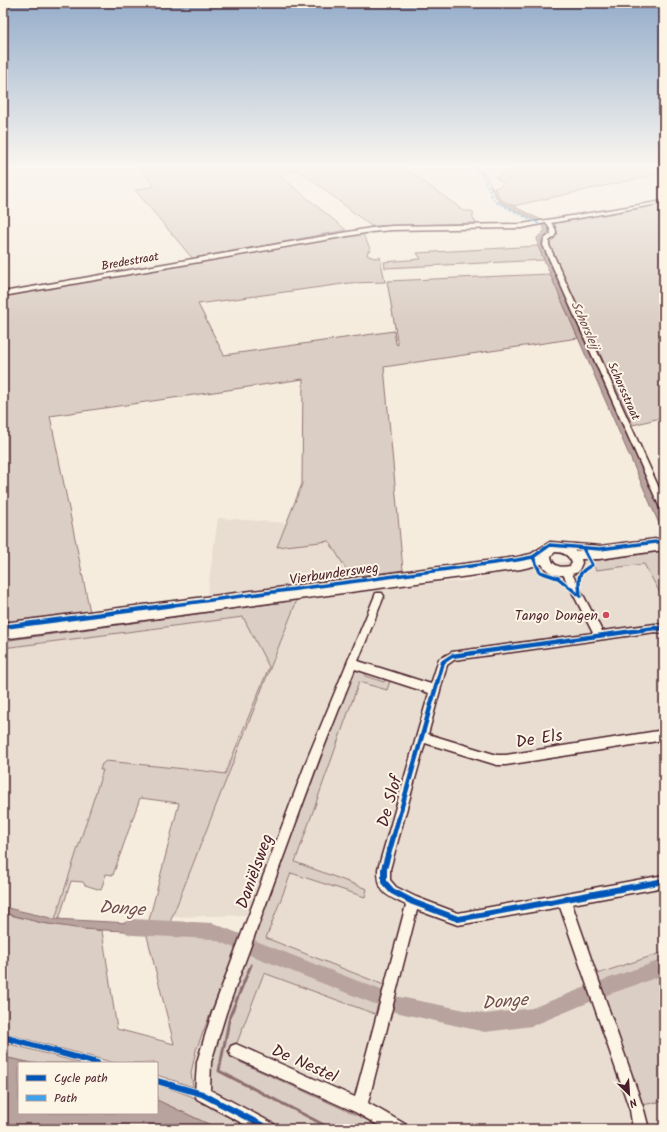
<svg xmlns="http://www.w3.org/2000/svg" width="667" height="1132" viewBox="0 0 667 1132" font-family="Kalam,sans-serif">
<style>
.built{fill:#e8ddd0}
.green{fill:#dbcec4;stroke:#927678}
.water{fill:#b8a39e;stroke:#8c6e70}
.lines{fill:none;stroke-linecap:round;stroke-linejoin:round}
.stream-far1{stroke:#8c6e70;stroke-width:1}
.stream{stroke:#8c6e70;stroke-width:3}
.river{fill:#b8a39e;fill-rule:evenodd}
.minor-casing{stroke:#4a1f2b;stroke-width:3}
.major-casing{stroke:#4a1f2b;stroke-width:3}
.minor{fill:#fcf5e5;fill-rule:evenodd}
.major{fill:#fcf5e5;fill-rule:evenodd}
.quiet{stroke:#40a2eb;stroke-width:1.5;stroke-dasharray:3.5 1.5;stroke-linecap:butt}
.cycleway-far2-casing{stroke:#fcf5e5;stroke-width:6}
.cycleway-far1-casing{stroke:#fcf5e5;stroke-width:7}
.cycleway-casing{stroke:#fcf5e5;stroke-width:8}
.cycleway-far2{stroke:#0057b8;stroke-width:3.5}
.cycleway-far1{stroke:#0057b8;stroke-width:4.5}
.cycleway{stroke:#0057b8;stroke-width:6}
.poi-dot{fill:#d1495b;stroke:#fcf5e5;stroke-width:1.5}
.labels{text-anchor:middle;stroke-width:4;stroke-linejoin:round;paint-order:stroke}
.far-street-label{font-size:12px;fill:#4a1f2b;stroke:#fcf5e5}
.far-water-label{font-size:13px;font-style:italic;fill:#704d53;stroke:#fcf5e5}
.street-label{font-size:14px;fill:#4a1f2b;stroke:#fcf5e5}
.poi-label{font-size:14px;fill:#4a1f2b;stroke:#fcf5e5;text-anchor:end}
.near-street-label{font-size:17px;fill:#4a1f2b;stroke:#fcf5e5}
.near-water-label{font-size:18px;font-style:italic;fill:#704d53;stroke:#fcf5e5}
</style>
<rect width="100%" height="100%" fill="#f5ecde"/>
<filter id="ink" filterUnits="userSpaceOnUse"><feTurbulence type="fractalNoise" baseFrequency=".025" numOctaves="2"/><feDisplacementMap in="SourceGraphic" scale="8" xChannelSelector="R" yChannelSelector="G"/><feConvolveMatrix kernelMatrix="1 2 1 2 8 2 1 2 1" color-interpolation-filters="sRGB"/></filter>
<g filter="url(#ink)">
<g class="built">
<path d="M218,518L289,523L332,538L348,552L353,583L211,602L207,595Z"/>
<path d="M664,550V1129H236L175,1101L196,1043L250,915L172,917L297,600L442,582L468,581L517,568Z"/>
<path d="M243,617L269,667L225,774L205,771L106,761L102,764L100,770H103L55,919L3,907V648Z"/>
</g>
<g class="green">
<path d="M139,166H207L211,173L215,172L211,166H402L456,205L463,211H472L474,215L472,216L476,223L371,226L299,170L278,174L346,230L193,259L135,190L154,186Z"/>
<path d="M520,166H664V173L513,206L501,200L494,188L501,186L503,183L495,177Z"/>
<path d="M664,203V417L633,425L550,246V241L558,234L554,222Z"/>
<path d="M362,233L371,250L368,251L367,255L374,258L380,257L385,282L350,283L198,304L224,355L394,331L396,344L398,345L387,281L550,274L578,338L384,367L403,570L351,577L329,541L277,547L302,484L303,379L50,416L90,612L3,623V295Z"/>
<path d="M538,246L544,260L385,268L384,262L421,259L417,253Z"/>
<path d="M664,551V600L644,564L596,570L591,561Z"/>
<path d="M297,600L167,930L218,932L239,941L196,1050L191,1073L193,1087L157,1075V1063H115L3,1033V913L42,923L102,931L117,1029L174,1044L146,932L179,803L140,798L113,875L106,874L101,890L85,885L83,882L71,881L59,919H55L103,770H100L102,764L106,761L205,771L225,774L269,667L243,617L3,648V641Z"/>
<path d="M355,669L366,671L365,676L384,682L386,677L390,681L387,690L359,682L295,862L367,889L365,897L291,873L266,938L384,985L375,1014L264,973L231,1058L365,1119L383,1129H277L205,1091L206,1060Z"/>
<path d="M664,952V1101L642,1105L602,991L597,974Z"/>
<path d="M3,1042L80,1063H32L3,1057Z"/>
<path d="M157,1084L191,1096L216,1111L251,1129H219L157,1100Z"/>
</g>
<g class="water">
<path d="M489,185L494,188L501,200L543,221L538,222L499,202Z"/>
<path d="M546,224L549,229V232L541,239V241L664,517V535L538,246L537,238L545,230L542,225Z"/>
<path d="M3,907L55,919L148,924L146,932L82,929L42,923L3,913Z"/>
<path d="M3,1057L32,1063H19V1113H157V1100L219,1129H3Z"/>
</g>
<g class="lines">
<path class="stream-far1" d="M473,166L485,175L492,187"/>
<path class="stream" d="M251,965L230,1016L219,1071L332,1129"/>
<g class="river">
<path d="M132,919L213,923L245,936L247,941L251,939L386,992L388,998L386,1004L380,1006L245,953L243,948L239,950L213,939L132,935L126,933L124,927L126,921Z"/>
<path d="M664,959V975L601,997L598,996L597,999L532,1026L485,1032L395,1012L389,1010L387,1004L389,998L395,996L485,1014L532,1008L591,985L594,986L595,983L601,981Z"/>
</g>
<g class="minor-casing">
<g id="minor">
<path d="M3,166H11L3,169Z"/>
<path d="M664,201V203L551,223C558,231 558,235 549,241V245L664,499V511L660,508L543,245L544,239L551,234L550,229L546,223L522,228L392,230L371,232L3,296V292L371,228L392,226L522,224Z"/>
<path d="M664,538V544L600,552L552,548L536,559L517,563L3,631V623L517,557L531,554L550,542L600,546Z"/>
<path d="M567,569L570,570L602,631L655,624L664,625V633L655,632L454,660L447,665L428,734L497,755H506L664,730V740L506,765H497L425,743L390,869V880L396,887L416,897L458,913L664,875V887L572,904L644,1110L649,1129H633L630,1110L560,907L458,925L417,910L368,1103L405,1124L408,1129H385L355,1112L231,1056L229,1051L231,1046L236,1044L355,1097L406,905C386,895 378,894 378,869L429,693L355,669L320,757L226,1013L211,1062L210,1090L274,1124L277,1129H253L197,1099L195,1094L197,1062L212,1013L308,757L376,593H382L384,596L358,661L431,684L439,659L452,652L593,633L562,572L564,570Z"/>
</g>
</g>
<g class="major-casing">
<path id="major" d="M664,542V550L599,559H581L582,563L578,572C565,577 549,577 542,564L521,569L3,639V629L521,561L541,556L547,546L559,544L570,547L576,551H599ZM555,552C563,552 569,555 572,563L570,566C561,568 552,567 551,556Z"/>
</g>
<use href="#minor" class="minor"/>
<use href="#major" class="major"/>
<path class="quiet" d="M471,166L482,174L493,199L496,202L539,224"/>
<g class="cycleway-far2-casing">
<g id="cycleway-far2">
<path d="M533,557L540,572L558,578L580,596"/>
<path d="M580,596C579,579 575,574 592,565L583,548"/>
<path d="M166,606L517,560L533,557L550,545L600,549L664,541"/>
</g>
</g>
<g class="cycleway-far1-casing">
<g id="cycleway-far1">
<path d="M3,627L173,605"/>
<path d="M393,838L443,662L452,656L655,628L664,629"/>
</g>
</g>
<g class="cycleway-casing">
<g id="cycleway">
<path d="M393,837L384,869V882L392,891L413,902L458,919L664,881"/>
<path d="M3,1037L97,1063"/>
<path d="M157,1081L202,1094L269,1129"/>
</g>
</g>
<use href="#cycleway-far2" class="cycleway-far2"/>
<use href="#cycleway-far1" class="cycleway-far1"/>
<use href="#cycleway" class="cycleway"/>
</g>
</g>
<linearGradient id="sky" x2="0" y2="1"><stop stop-color="#95adca"/><stop offset="0.51" stop-color="#faf6f0"/><stop offset="1" stop-color="#faf6f0" stop-opacity="0"/></linearGradient>
<rect width="667" height="325" fill="url(#sky)"/>
<circle class="poi-dot" cx="606" cy="615" r="4"/>
<g class="labels">
<g class="far-street-label">
<text transform="translate(130 261) rotate(-10)" y="4">Bredestraat</text>
<text transform="translate(624 391) rotate(66)" y="4">Schorsstraat</text>
</g>
<g class="far-water-label">
<text transform="translate(586 325) rotate(66)" y="5">Schorsleij</text>
</g>
<g class="street-label">
<text transform="translate(334 573) rotate(-8)" y="5">Vierbundersweg</text>
</g>
<g class="poi-label">
<text x="598" y="620">Tango Dongen</text>
</g>
<g class="near-street-label">
<text transform="translate(539 738) rotate(-9)" y="6">De Els</text>
<text transform="translate(389 801) rotate(-74)" y="6">De Slof</text>
<text transform="translate(254 871) rotate(-70)" y="6">Daniëlsweg</text>
<text transform="translate(305 1063) rotate(24)" y="6">De Nestel</text>
</g>
<g class="near-water-label">
<text transform="translate(122 908) rotate(4)" y="6">Donge</text>
<text transform="translate(505 1001) rotate(-5)" y="6">Donge</text>
</g>
</g>
<rect width="667" height="1132" fill="none" stroke="#fcf5e5" stroke-width="16"/>
<rect x="8" y="8" width="651" height="1116" fill="none" stroke="#4a1f2b" stroke-width="1.5" filter="url(#ink)"/>
<rect x="18" y="1062" width="140" height="52" fill="#fcf5e5" stroke="#b59f9b"/>
<rect x="26" y="1075" width="20" height="6" fill="#0057b8" stroke="#b59f9b"/>
<text x="54" y="1082" font-size="12" fill="#4a1f2b">Cycle path</text>
<rect x="26" y="1095" width="20" height="6" fill="#40a2eb" stroke="#b59f9b"/>
<text x="54" y="1102" font-size="12" fill="#4a1f2b">Path</text>
<g transform="translate(629 1094) rotate(155)" stroke="#fcf5e5" stroke-width="3" paint-order="stroke">
<path d="M0-3L7 15L0 10L-7 15Z" fill="#4a1f2b"/>
<text y="-6" font-size="11" font-weight="bold" text-anchor="middle" fill="#4a1f2b">N</text>
</g>
</svg>
